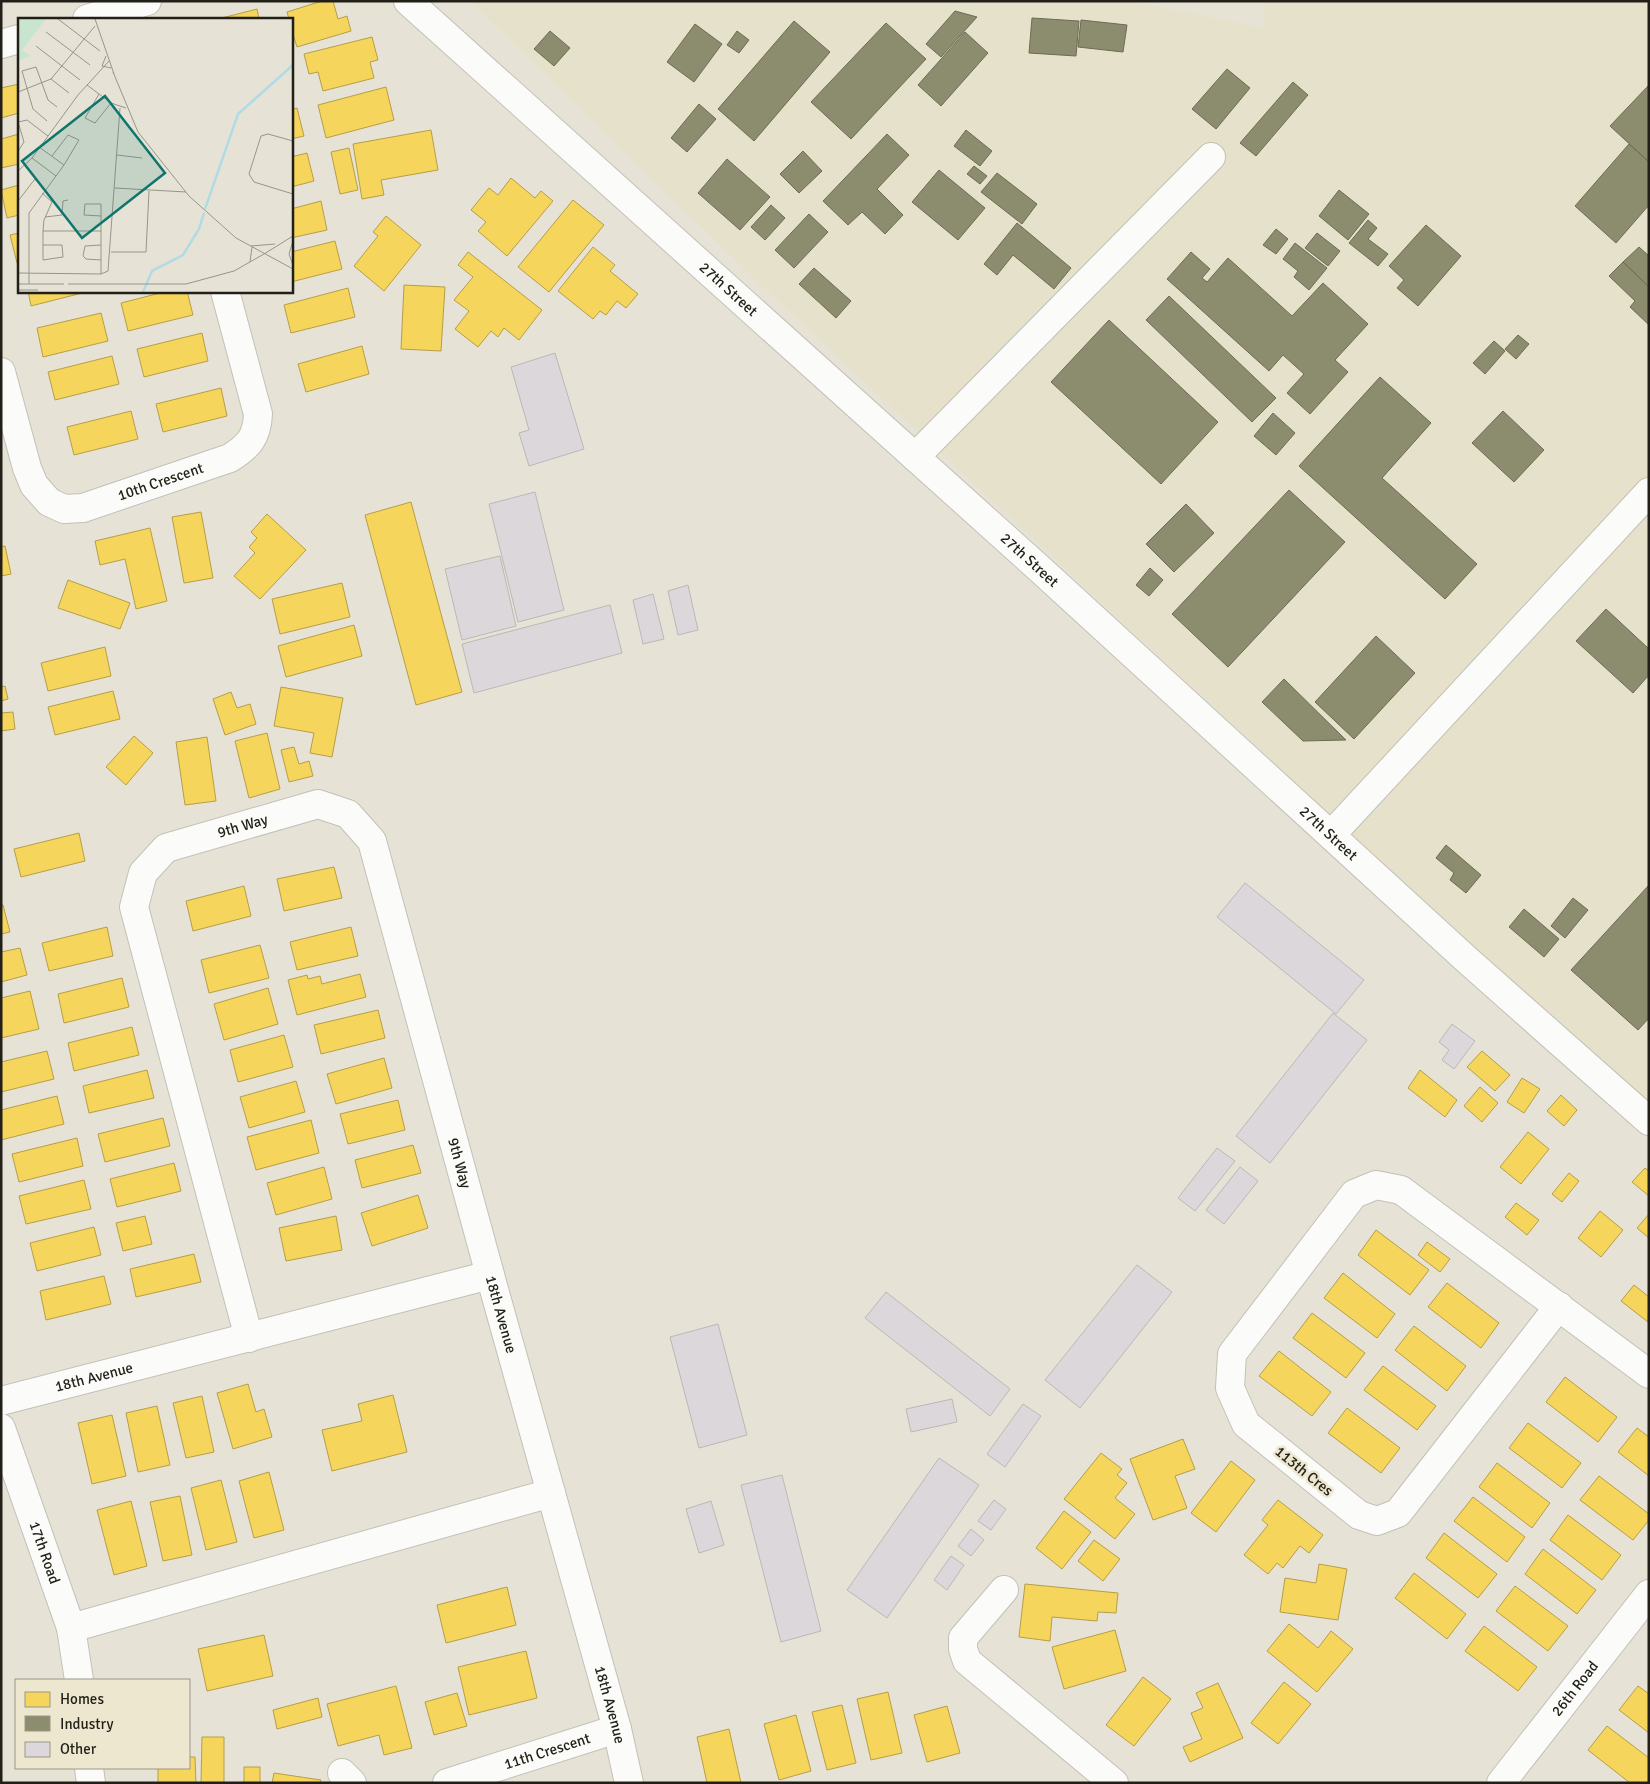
<svg xmlns="http://www.w3.org/2000/svg" width="1650" height="1784" viewBox="0 0 1650 1784" font-family="Signika,sans-serif">
<style>
.built{fill:#e6e1ca}
.homes{fill:#f6d55c;stroke:#b69e47}
.industry{fill:#8c8c6e;stroke:#6c6b54}
.building{fill:#dcd7db;stroke:#bab8b6}
.lines{fill:none;stroke-linecap:round;stroke-linejoin:round}
.street-casing{stroke:#c3c0b6;stroke-width:30}
.secondary-casing{stroke:#c3c0b6;stroke-width:30}
.street{stroke:#fbfbf9;stroke-width:28}
.secondary{stroke:#fbfbf9;stroke-width:28}
.labels{text-anchor:middle;stroke-width:5;stroke-linejoin:round;paint-order:stroke}
.street-label{font-size:15px;fill:#211f17;stroke:#ede7cf}
.inset-river{fill:none;stroke:#b0dbe5;stroke-width:2.5}
.inset-road{fill:none;stroke:#97958a;stroke-width:1}
.view{fill:#0f766e;fill-opacity:0.15;stroke:#0f766e;stroke-width:2.5}
.inset-edge{fill:none;stroke:#211f17;stroke-width:2.5}
</style>
<rect width="100%" height="100%" fill="#e6e3d6"/>
<path class="built" d="M470,1H1131L1265,28L1264,1H1649V1104L1531,1002L767,291Z"/>
<g class="homes">
<path d="M322,1H333L338,19L347,16L351,31L297,47L291,28V19H289L287,12Z"/>
<path d="M257,9L259,19H218Z"/>
<path d="M372,37L378,60L370,62L374,78L323,91L318,72L309,74L304,54Z"/>
<path d="M19,84V113L1,118V88Z"/>
<path d="M386,87L394,120L326,138L318,105Z"/>
<path d="M297,108L304,136L291,139V110Z"/>
<path d="M431,130L438,170L381,180L384,195L362,199L353,144Z"/>
<path d="M19,134V164L1,168V139Z"/>
<path d="M349,148L358,190L340,194L331,152Z"/>
<path d="M307,153L314,181L291,187V157Z"/>
<path d="M511,178L535,198L541,191L553,201L507,256L478,231L486,222L471,210L489,188L498,195Z"/>
<path d="M19,185V215L7,218L1,190Z"/>
<path d="M573,200L604,225L549,292L518,267Z"/>
<path d="M321,201L327,230L291,238V209Z"/>
<path d="M386,216L421,245L384,291L354,266L378,236L373,232Z"/>
<path d="M19,233V263H17L10,235Z"/>
<path d="M335,241L342,269L291,282V252Z"/>
<path d="M593,247L615,265L610,271L638,294L626,308L617,301L606,315L600,311L593,319L558,291Z"/>
<path d="M468,252L542,310L519,340L504,328L498,337L491,331L478,347L455,329L469,311L454,300L473,277L458,265Z"/>
<path d="M404,285L445,287L441,351L401,349Z"/>
<path d="M348,288L355,317L291,333L284,305Z"/>
<path d="M28,291H90L31,306Z"/>
<path d="M168,291H187L193,315L128,331L121,303Z"/>
<path d="M101,313L108,341L43,357L37,328Z"/>
<path d="M202,333L208,361L144,377L137,349Z"/>
<path d="M362,346L369,374L306,392L298,364Z"/>
<path d="M112,356L119,384L55,400L48,372Z"/>
<path d="M221,388L227,416L163,432L156,404Z"/>
<path d="M131,411L138,439L74,455L67,427Z"/>
<path d="M411,502L462,692L416,705L365,515Z"/>
<path d="M201,512L213,578L184,583L172,517Z"/>
<path d="M267,514L306,550L260,599L234,576L255,553L249,547L257,538L251,532Z"/>
<path d="M150,528L167,601L136,609L125,559L100,565L95,541Z"/>
<path d="M5,546L11,574L1,576V547Z"/>
<path d="M68,580L130,603L120,629L58,608Z"/>
<path d="M342,583L350,617L280,634L272,599Z"/>
<path d="M354,625L362,656L286,677L278,646Z"/>
<path d="M105,647L111,676L48,691L41,663Z"/>
<path d="M5,686L8,699L1,701V687Z"/>
<path d="M281,687L343,698L332,757L310,753L314,733L274,726Z"/>
<path d="M113,691L120,719L55,735L48,707Z"/>
<path d="M231,692L237,708L250,704L256,724L225,735L213,699Z"/>
<path d="M13,712L15,729L1,731V713Z"/>
<path d="M267,733L280,789L249,798L235,741Z"/>
<path d="M134,736L153,753L126,785L106,767Z"/>
<path d="M207,737L216,801L185,805L176,742Z"/>
<path d="M294,747L299,764L309,761L313,776L289,782L281,750Z"/>
<path d="M79,833L85,861L21,877L14,849Z"/>
<path d="M334,867L342,898L284,911L277,879Z"/>
<path d="M244,886L251,916L193,931L186,901Z"/>
<path d="M1,905H3L10,932L1,934Z"/>
<path d="M107,927L113,956L49,971L42,943Z"/>
<path d="M351,927L358,956L297,970L290,942Z"/>
<path d="M260,945L269,978L209,993L201,960Z"/>
<path d="M20,948L27,975L1,982V952Z"/>
<path d="M360,974L366,997L297,1015L288,980L307,975L308,979L320,976L322,984Z"/>
<path d="M122,978L129,1007L64,1023L58,994Z"/>
<path d="M268,988L278,1024L224,1040L214,1004Z"/>
<path d="M30,991L39,1029L1,1038V998Z"/>
<path d="M378,1010L385,1038L321,1054L314,1025Z"/>
<path d="M132,1027L139,1055L74,1071L68,1043Z"/>
<path d="M284,1035L293,1067L238,1082L230,1050Z"/>
<path d="M47,1051L54,1079L1,1092V1062Z"/>
<path d="M1482,1051L1510,1075L1495,1091L1467,1067Z"/>
<path d="M384,1058L392,1088L336,1104L327,1074Z"/>
<path d="M147,1070L154,1098L89,1113L83,1086Z"/>
<path d="M1420,1070L1457,1100L1445,1117L1408,1088Z"/>
<path d="M1522,1078L1540,1089L1524,1113L1507,1102Z"/>
<path d="M296,1081L305,1112L249,1128L240,1097Z"/>
<path d="M1480,1087L1498,1103L1482,1122L1464,1106Z"/>
<path d="M1561,1095L1577,1110L1564,1126L1547,1111Z"/>
<path d="M57,1096L64,1124L1,1140V1110Z"/>
<path d="M398,1100L405,1130L348,1144L340,1114Z"/>
<path d="M163,1118L170,1146L105,1162L98,1134Z"/>
<path d="M311,1120L319,1153L256,1170L247,1137Z"/>
<path d="M1528,1132L1549,1149L1521,1184L1500,1167Z"/>
<path d="M77,1138L83,1166L19,1182L12,1154Z"/>
<path d="M413,1145L421,1173L362,1188L355,1160Z"/>
<path d="M174,1163L181,1191L117,1207L110,1179Z"/>
<path d="M324,1167L332,1199L276,1215L267,1183Z"/>
<path d="M1645,1168L1649,1171V1196L1632,1182Z"/>
<path d="M1569,1173L1579,1181L1562,1202L1552,1194Z"/>
<path d="M84,1180L91,1209L26,1224L19,1196Z"/>
<path d="M418,1195L428,1228L372,1246L361,1213Z"/>
<path d="M1516,1203L1539,1220L1527,1235L1505,1217Z"/>
<path d="M1600,1211L1623,1230L1601,1257L1578,1238Z"/>
<path d="M1649,1214V1238L1637,1228Z"/>
<path d="M145,1216L152,1244L123,1251L116,1223Z"/>
<path d="M336,1216L342,1250L286,1261L279,1228Z"/>
<path d="M94,1227L101,1255L37,1271L30,1243Z"/>
<path d="M1376,1230L1429,1270L1410,1295L1358,1255Z"/>
<path d="M1427,1242L1450,1259L1440,1272L1418,1255Z"/>
<path d="M194,1254L201,1282L136,1297L130,1269Z"/>
<path d="M1343,1273L1395,1314L1377,1338L1324,1298Z"/>
<path d="M104,1276L111,1304L46,1320L40,1291Z"/>
<path d="M1447,1283L1499,1323L1481,1348L1428,1307Z"/>
<path d="M1634,1285L1649,1297L1648,1322L1621,1301Z"/>
<path d="M1312,1313L1365,1353L1346,1378L1293,1338Z"/>
<path d="M1414,1326L1466,1366L1447,1391L1395,1350Z"/>
<path d="M1279,1351L1331,1392L1312,1416L1259,1376Z"/>
<path d="M1383,1366L1436,1406L1417,1430L1364,1390Z"/>
<path d="M1565,1377L1617,1417L1598,1442L1546,1402Z"/>
<path d="M248,1384L256,1412L264,1409L272,1437L233,1449L217,1393Z"/>
<path d="M393,1395L407,1452L332,1471L322,1430L362,1421L358,1404Z"/>
<path d="M202,1396L214,1452L186,1458L173,1403Z"/>
<path d="M157,1406L170,1465L138,1472L126,1413Z"/>
<path d="M1347,1408L1400,1448L1381,1473L1328,1433Z"/>
<path d="M112,1415L126,1476L92,1484L78,1423Z"/>
<path d="M1528,1423L1581,1463L1562,1488L1509,1448Z"/>
<path d="M1637,1428L1649,1437V1476L1618,1452Z"/>
<path d="M1183,1439L1195,1469L1175,1476L1187,1508L1153,1520L1130,1459Z"/>
<path d="M1101,1453L1122,1469L1117,1475L1127,1483L1115,1498L1135,1514L1115,1539L1064,1499Z"/>
<path d="M1231,1461L1255,1480L1216,1532L1191,1513Z"/>
<path d="M1497,1463L1550,1503L1532,1528L1479,1487Z"/>
<path d="M269,1472L284,1530L254,1538L239,1481Z"/>
<path d="M1599,1476L1649,1514V1520L1633,1540L1580,1500Z"/>
<path d="M221,1480L237,1542L206,1550L191,1488Z"/>
<path d="M180,1496L192,1555L163,1561L150,1502Z"/>
<path d="M1473,1497L1525,1537L1507,1562L1454,1521Z"/>
<path d="M1278,1500L1323,1535L1309,1553L1300,1546L1283,1568L1277,1563L1268,1574L1244,1555L1268,1525L1262,1520Z"/>
<path d="M131,1501L147,1566L114,1575L97,1510Z"/>
<path d="M1064,1511L1091,1532L1062,1569L1036,1548Z"/>
<path d="M1568,1515L1621,1555L1602,1580L1550,1540Z"/>
<path d="M1444,1533L1497,1574L1478,1598L1426,1558Z"/>
<path d="M1094,1540L1120,1559L1103,1581L1078,1561Z"/>
<path d="M1543,1549L1596,1590L1577,1614L1525,1574Z"/>
<path d="M1319,1564L1347,1569L1338,1620L1280,1612L1285,1578L1316,1583Z"/>
<path d="M1414,1573L1466,1614L1447,1639L1395,1598Z"/>
<path d="M1025,1584L1118,1593L1116,1613L1098,1612L1097,1621L1052,1617L1050,1641L1019,1637Z"/>
<path d="M1515,1586L1568,1626L1548,1651L1496,1611Z"/>
<path d="M507,1587L516,1625L446,1643L437,1605Z"/>
<path d="M1289,1624L1318,1648L1331,1631L1353,1649L1317,1692L1267,1651Z"/>
<path d="M1484,1626L1537,1667L1518,1691L1465,1651Z"/>
<path d="M1115,1630L1126,1671L1064,1689L1052,1647Z"/>
<path d="M264,1635L273,1676L207,1691L198,1649Z"/>
<path d="M526,1651L537,1698L469,1715L458,1667Z"/>
<path d="M1143,1677L1171,1699L1134,1746L1106,1725Z"/>
<path d="M1284,1682L1311,1704L1278,1744L1251,1723Z"/>
<path d="M1218,1683L1243,1738L1190,1762L1183,1747L1202,1739L1191,1713L1203,1708L1196,1693Z"/>
<path d="M396,1686L412,1748L384,1755L379,1735L338,1746L327,1704Z"/>
<path d="M1638,1686L1649,1694V1733L1619,1710Z"/>
<path d="M888,1692L902,1753L871,1760L857,1699Z"/>
<path d="M457,1693L467,1726L434,1735L425,1702Z"/>
<path d="M318,1698L322,1717L277,1729L273,1710Z"/>
<path d="M842,1705L856,1763L827,1770L812,1712Z"/>
<path d="M947,1706L960,1753L927,1762L914,1715Z"/>
<path d="M796,1715L811,1771L779,1780L764,1724Z"/>
<path d="M1607,1726L1649,1758V1780L1647,1783H1630L1588,1750Z"/>
<path d="M729,1729L741,1783H707L697,1737Z"/>
<path d="M202,1737H224V1783H201Z"/>
<path d="M189,1757H195L196,1783H158V1768H189Z"/>
<rect x="244" y="1767" width="16" height="16"/>
<path d="M274,1773L321,1780L320,1783H272Z"/>
</g>
<g class="industry">
<path d="M955,11L977,17L941,57L926,44Z"/>
<path d="M1032,18L1079,21L1076,56L1029,53Z"/>
<path d="M1081,20L1127,25L1123,52L1078,47Z"/>
<path d="M794,21L830,52L754,141L718,109Z"/>
<path d="M886,23L926,59L851,139L811,102Z"/>
<path d="M695,24L722,44L694,82L667,62Z"/>
<path d="M550,31L570,48L554,66L534,49Z"/>
<path d="M737,31L749,40L739,53L727,45Z"/>
<path d="M965,32L988,53L941,106L918,85Z"/>
<path d="M1227,69L1250,88L1216,129L1192,109Z"/>
<path d="M1293,82L1308,95L1256,156L1240,143Z"/>
<path d="M1649,85V162L1610,126Z"/>
<path d="M699,104L716,119L687,152L671,138Z"/>
<path d="M966,130L992,151L980,166L954,146Z"/>
<path d="M887,134L909,155L877,189L903,215L885,234L862,212L848,225L823,201Z"/>
<path d="M1629,144L1649,162V205L1616,243L1575,206Z"/>
<path d="M803,151L822,171L799,193L780,174Z"/>
<path d="M727,159L770,197L740,230L698,193Z"/>
<path d="M974,166L987,176L980,184L967,174Z"/>
<path d="M939,170L985,208L958,240L912,202Z"/>
<path d="M997,173L1037,204L1022,224L981,192Z"/>
<path d="M1339,190L1369,214L1348,240L1319,216Z"/>
<path d="M771,205L785,218L765,240L751,227Z"/>
<path d="M809,214L828,232L794,268L775,250Z"/>
<path d="M1368,220L1377,228L1368,239L1388,254L1378,266L1349,243Z"/>
<path d="M1017,223L1071,268L1054,289L1013,255L997,275L984,264Z"/>
<path d="M1426,225L1461,256L1418,306L1397,288L1404,280L1389,266Z"/>
<path d="M1276,229L1288,239L1276,254L1263,245Z"/>
<path d="M1317,233L1340,251L1328,266L1305,248Z"/>
<path d="M1295,243L1327,268L1309,290L1294,277L1298,271L1283,259Z"/>
<path d="M1639,247L1649,256V287L1623,262Z"/>
<path d="M1191,252L1210,269L1202,278L1207,282L1228,258L1292,316L1323,283L1368,324L1335,360L1348,372L1310,414L1287,393L1304,374L1283,355L1269,371L1167,279Z"/>
<path d="M1623,262L1649,287V325L1630,307L1635,301L1609,276Z"/>
<path d="M814,268L851,301L836,318L799,284Z"/>
<path d="M1169,296L1276,398L1252,422L1146,320Z"/>
<path d="M1109,320L1218,422L1161,484L1051,382Z"/>
<path d="M1518,335L1529,344L1516,359L1505,349Z"/>
<path d="M1494,341L1505,351L1485,374L1473,363Z"/>
<path d="M1380,377L1431,423L1382,478L1477,564L1445,599L1299,466Z"/>
<path d="M1503,411L1544,450L1514,482L1472,443Z"/>
<path d="M1273,413L1295,433L1276,455L1254,436Z"/>
<path d="M1289,490L1345,542L1228,667L1172,614Z"/>
<path d="M1186,504L1214,533L1174,572L1146,544Z"/>
<path d="M1150,568L1163,580L1149,596L1136,585Z"/>
<path d="M1606,609L1649,649V675L1633,693L1576,641Z"/>
<path d="M1376,636L1415,673L1354,739L1315,702Z"/>
<path d="M1284,679L1346,740L1303,741L1262,702Z"/>
<path d="M1446,845L1481,875L1466,893L1450,880L1454,873L1436,858Z"/>
<path d="M1649,885V1018L1638,1030L1571,970Z"/>
<path d="M1573,898L1588,910L1565,938L1551,926Z"/>
<path d="M1524,909L1559,939L1544,957L1509,927Z"/>
</g>
<g class="building">
<path d="M555,353L584,449L529,466L519,433L529,430L511,367Z"/>
<path d="M535,492L564,610L518,622L489,504Z"/>
<path d="M500,556L516,626L462,640L445,569Z"/>
<path d="M688,585L698,630L678,635L668,591Z"/>
<path d="M653,594L664,639L643,644L633,600Z"/>
<path d="M610,605L622,653L474,693L462,644Z"/>
<path d="M1245,883L1364,980L1336,1014L1217,917Z"/>
<path d="M1333,1013L1367,1040L1270,1163L1236,1136Z"/>
<path d="M1452,1024L1475,1041L1454,1069L1442,1060L1449,1050L1439,1042Z"/>
<path d="M1217,1148L1235,1161L1195,1211L1178,1198Z"/>
<path d="M1240,1167L1258,1181L1224,1224L1206,1210Z"/>
<path d="M1137,1265L1172,1292L1080,1408L1045,1380Z"/>
<path d="M886,1292L1010,1389L990,1416L865,1318Z"/>
<path d="M718,1324L747,1435L699,1448L670,1337Z"/>
<path d="M952,1399L957,1422L911,1432L906,1409Z"/>
<path d="M1023,1404L1041,1416L1005,1467L987,1454Z"/>
<path d="M939,1458L979,1485L887,1618L847,1590Z"/>
<path d="M782,1475L821,1631L781,1642L741,1485Z"/>
<path d="M994,1500L1006,1509L991,1530L978,1521Z"/>
<path d="M711,1501L724,1545L699,1553L686,1509Z"/>
<path d="M971,1529L984,1540L971,1556L958,1546Z"/>
<path d="M951,1556L964,1565L947,1590L934,1580Z"/>
</g>
<g class="lines">
<g class="street-casing">
<g id="street">
<path id="s1" d="M408,1L1042,571L1466,959L1649,1121"/>
<path d="M87,19L147,1"/>
<path d="M1,44L19,39"/>
<path id="s2" d="M1,372L27,468L34,485L49,502L64,509L83,508L230,458C249,446 257,437 258,414L225,291"/>
<path d="M915,457L1211,157"/>
<path d="M1331,835L1649,492"/>
<path d="M1559,1306L1398,1513L1377,1521L1359,1515L1246,1424L1230,1388L1232,1354L1354,1194L1376,1185L1401,1190L1649,1374"/>
<path id="s3" d="M249,1338L134,907L143,873L166,848L318,804L348,814L372,841L490,1275"/>
<path id="s4" d="M1,1401L490,1275L617,1729L629,1783"/>
<path d="M1004,1590L963,1638V1649L967,1661L1114,1783"/>
<path d="M71,1628L551,1493"/>
<path d="M342,1773L352,1783"/>
<path id="s5" d="M447,1783L617,1729"/>
<path id="s6" d="M1501,1783L1649,1594"/>
</g>
</g>
<g class="secondary-casing">
<g id="secondary">
<path id="s7" d="M1,1428L71,1628L79,1680"/>
<path d="M89,1768L91,1783"/>
</g>
</g>
<use href="#street" class="street"/>
<use href="#secondary" class="secondary"/>
</g>
<g class="labels">
<g class="street-label">
<text dy="5" stroke="none"><textPath href="#s1" startOffset="431">27th Street</textPath></text>
<text dy="5" stroke="none"><textPath href="#s2" startOffset="258">10th Crescent</textPath></text>
<text dy="5" stroke="none"><textPath href="#s1" startOffset="836">27th Street</textPath></text>
<text dy="5" stroke="none"><textPath href="#s3" startOffset="595">9th Way</textPath></text>
<text dy="5" stroke="none"><textPath href="#s1" startOffset="1241">27th Street</textPath></text>
<text dy="5" stroke="none"><textPath href="#s3" startOffset="1075">9th Way</textPath></text>
<text dy="5" stroke="none"><textPath href="#s4" startOffset="546">18th Avenue</textPath></text>
<text dy="5" stroke="none"><textPath href="#s4" startOffset="96">18th Avenue</textPath></text>
<text transform="translate(1304 1471) rotate(39)" y="5">113th Cres</text>
<text dy="5" stroke="none"><textPath href="#s7" startOffset="132">17th Road</textPath></text>
<text dy="5" stroke="none"><textPath href="#s6" startOffset="120">26th Road</textPath></text>
<text dy="5" stroke="none"><textPath href="#s4" startOffset="951">18th Avenue</textPath></text>
<text dy="5" stroke="none"><textPath href="#s5" startOffset="105">11th Crescent</textPath></text>
</g>
</g>
<g transform="translate(18 18)">
<rect width="275" height="275" fill="#e6e3d6"/>
<path d="M0,1H28L4,32L13,38L0,43Z" fill="#c8e5d0"/>
<path class="inset-river" d="M187,191L220,96L275,47M125,274L134,253L165,237L181,211L186,195"/>
<path class="inset-road" d="M40,1L82,33M77,1L96,56M28,14L72,47M18,28L62,62M88,38L84,48L93,50M95,54L120,114L171,178L218,220L275,251M33,61L51,75M69,67L93,85L108,90M0,74L33,61L77,8M81,76L67,100L77,105L93,85M29,103L15,91L4,53L18,49L30,82L39,89M0,104L9,102L30,118M0,104L6,124L0,133M275,123L250,116L243,118L231,156L236,164L275,176M99,137L124,140M34,138L50,117L61,122L46,147M14,140L38,158M0,153L14,140L60,77L91,43M97,170L168,174M24,175L34,184L26,202L25,213V242L45,239L44,227H25M275,181V197M0,183L17,161M27,199L44,197L45,183L50,182M25,213H83M275,223L271,236L275,247M233,228L257,226M93,234H128L131,173M246,236L275,218M83,242L68,241L65,238L67,228L83,227M232,244L234,229M0,255L83,256L90,253L102,90M83,256V186H67L66,197L83,198M0,266H46M11,266V195L46,147L21,129M50,266H168L216,253L246,236M0,272H20"/>
<path class="view" d="M87,78L147,155L64,220L4,143Z"/>
<rect width="275" height="275" class="inset-edge"/>
</g>
<rect width="1650" height="1784" fill="none" stroke="#211f17" stroke-width="5"/>
<rect x="15" y="1679" width="175" height="90" fill="#ede7cf" stroke="#9b9785"/>
<rect x="25" y="1692" width="25" height="15" fill="#f6d55c" stroke="#9b9785"/>
<text x="60" y="1704" font-size="15" fill="#211f17">Homes</text>
<rect x="25" y="1716" width="25" height="15" fill="#8c8c6e" stroke="#9b9785"/>
<text x="60" y="1729" font-size="15" fill="#211f17">Industry</text>
<rect x="25" y="1742" width="25" height="15" fill="#dcd7db" stroke="#9b9785"/>
<text x="60" y="1754" font-size="15" fill="#211f17">Other</text>
</svg>
